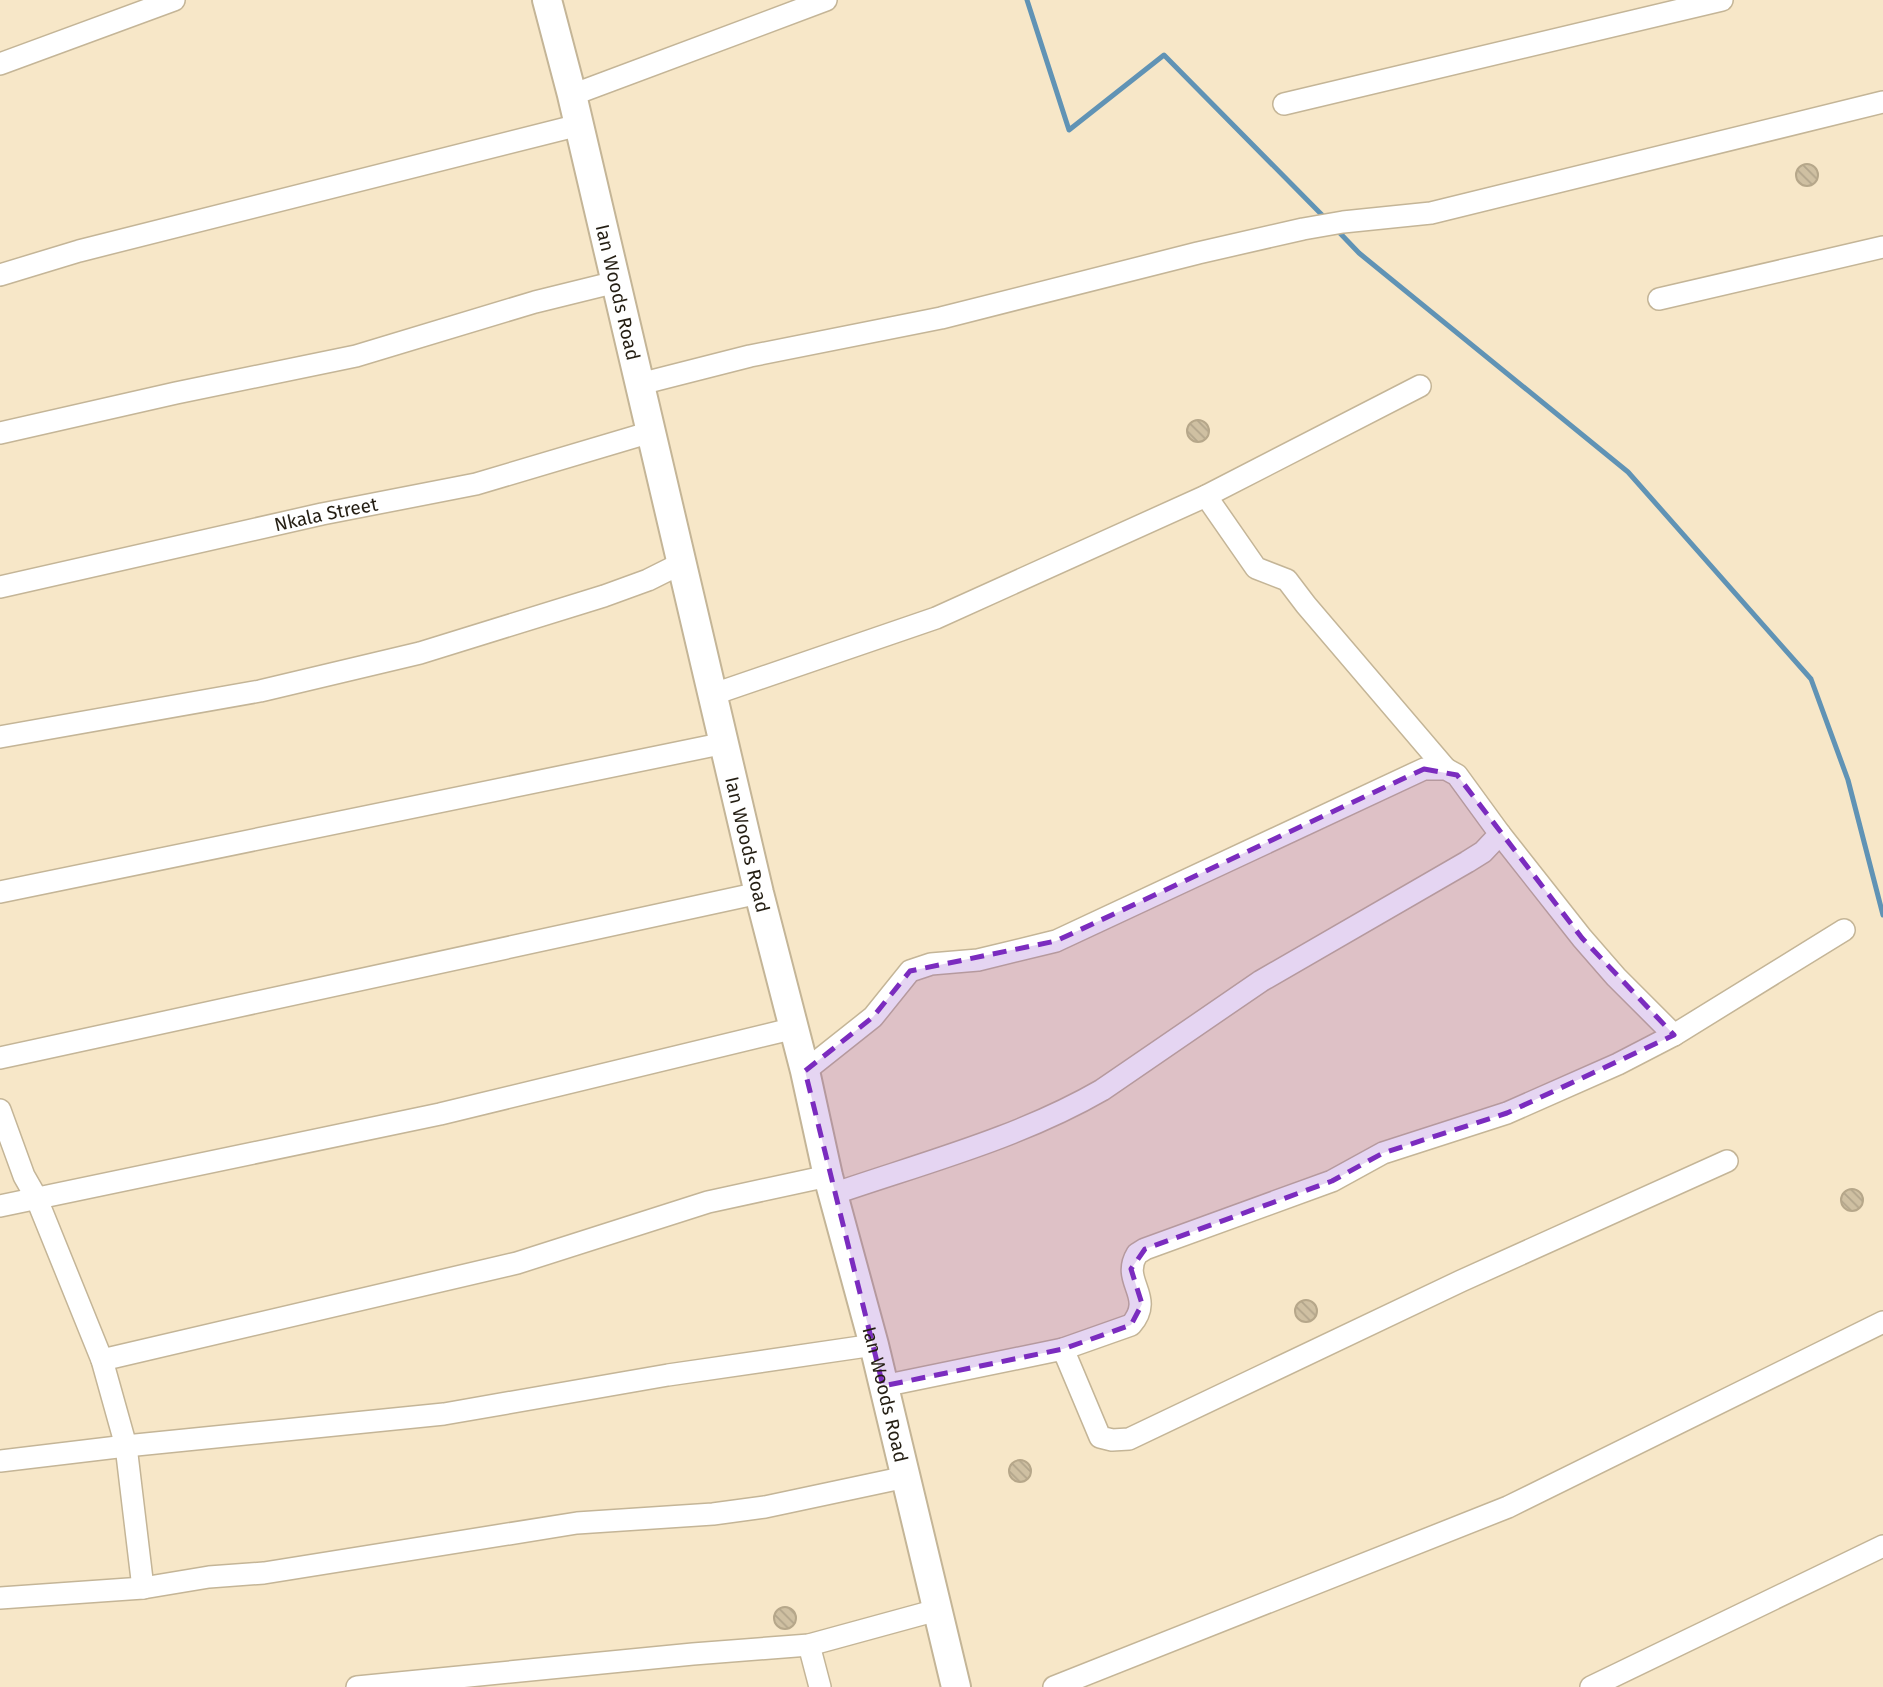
<svg xmlns="http://www.w3.org/2000/svg" width="1883" height="1687" viewBox="0 0 1883 1687" font-family="'Fira Sans',sans-serif">
<style>
.lines{fill:none;stroke-linecap:round;stroke-linejoin:round}
.stream{stroke:#6093b5;stroke-width:5}
.building{fill:url(#building-back-hatch);stroke:#b6a78a;stroke-width:2}
.minor-casing{stroke:#c4b597;stroke-width:24}
.tertiary-casing{stroke:#c4b597;stroke-width:32}
.minor{stroke:#fff;stroke-width:21}
.tertiary{stroke:#fff;stroke-width:28}
.marked{fill:#7b2cbf;fill-opacity:0.2;stroke:#7b2cbf;stroke-width:5;stroke-dasharray:14 9;stroke-linejoin:round}
.labels{text-anchor:middle;stroke-width:5;stroke-linejoin:round;paint-order:stroke}
.street-label{font-size:19px;fill:#241e13;stroke:#fff}
</style>
<defs>
<pattern id="building-back-hatch" width="6" height="6" patternUnits="userSpaceOnUse" patternTransform="scale(1.75)"><rect width="6" height="6" fill="#cfc0a2"/><path d="M-1 5l2 2M0 0l6 6M5-1l2 2" fill="none" stroke="#b2a58b"/></pattern>
</defs>
<rect width="100%" height="100%" fill="#f7e7c8"/>
<g class="lines">
<g class="stream">
<path d="M1027,0L1069,130L1164,55L1327,220"/>
<path d="M1336,229L1359,253L1628,472L1811,679L1848,780L1883,915"/>
</g>
</g>
<g class="building">
<circle cx="1807" cy="175" r="11"/>
<circle cx="1198" cy="431" r="11"/>
<circle cx="1852" cy="1200" r="11"/>
<circle cx="1306" cy="1311" r="11"/>
<circle cx="1020" cy="1471" r="11"/>
<circle cx="785" cy="1618" r="11"/>
</g>
<g class="lines">
<g class="minor-casing">
<g id="minor">
<path d="M0,64L174,0"/>
<path d="M572,95L826,0"/>
<path d="M1284,104L1722,0"/>
<path d="M0,275L79,251L579,125"/>
<path d="M1659,299L1883,247"/>
<path d="M640,384L750,356L941,318L1198,253L1303,229L1343,222L1431,213L1883,102"/>
<path d="M0,433L176,393L356,356L535,302L616,282"/>
<path d="M1206,496L1256,568L1287,580L1306,605L1446,769"/>
<path id="s1" d="M0,587L322,514L476,484L651,432"/>
<path d="M714,694L936,618L1206,496L1420,386"/>
<path d="M0,737L260,691L420,653L604,596L648,580L682,563"/>
<path d="M1500,834L1582,938L1616,977L1674,1035"/>
<path d="M0,892L725,743"/>
<path d="M0,1058L759,893"/>
<path d="M805,1071L873,1017L910,971L931,964L978,960L1056,941L1424,769H1446L1457,775L1500,834L1483,852L1467,862L1261,981L1102,1090C1019,1138 923,1163 833,1194"/>
<path d="M0,1110L24,1176L36,1197L102,1360L126,1446L143,1588L209,1577L264,1573L577,1523L713,1514L765,1507L906,1477"/>
<path d="M0,1206L440,1114L795,1028"/>
<path d="M1063,1349L1131,1325C1156,1296 1120,1282 1137,1254L1145,1249L1332,1181L1383,1153L1507,1113L1618,1064L1674,1035L1844,930"/>
<path d="M102,1360L517,1263L708,1202L828,1176"/>
<path d="M883,1386L1063,1349L1100,1437L1112,1440L1129,1439L1461,1281L1727,1161"/>
<path d="M0,1461L126,1446L444,1414L668,1375L874,1345"/>
<path d="M0,1598L143,1588"/>
<path d="M809,1645L820,1687"/>
<path d="M357,1687L693,1654L809,1645L937,1610"/>
<path d="M1054,1687L1508,1507L1883,1322"/>
<path d="M1591,1687L1883,1546"/>
</g>
</g>
<g class="tertiary-casing">
<g id="tertiary">
<path id="s2" d="M547,0L572,95L759,893L805,1071L828,1176L874,1345L956,1687"/>
</g>
</g>
<use href="#minor" class="minor"/>
<use href="#tertiary" class="tertiary"/>
</g>
<path class="marked" d="M1424,769L1457,775L1582,938L1674,1035L1507,1113L1383,1153L1332,1181L1145,1249L1131,1269L1142,1304L1131,1325L1063,1349L883,1386L805,1071L873,1017L910,971L1056,941Z"/>
<g class="labels">
<g class="street-label">
<text dy="7" stroke="none"><textPath href="#s2" startOffset="301">Ian Woods Road</textPath></text>
<text dy="7" stroke="none"><textPath href="#s1" startOffset="334">Nkala Street</textPath></text>
<text dy="7" stroke="none"><textPath href="#s2" startOffset="868">Ian Woods Road</textPath></text>
<text dy="7" stroke="none"><textPath href="#s2" startOffset="1435">Ian Woods Road</textPath></text>
</g>
</g>
</svg>
